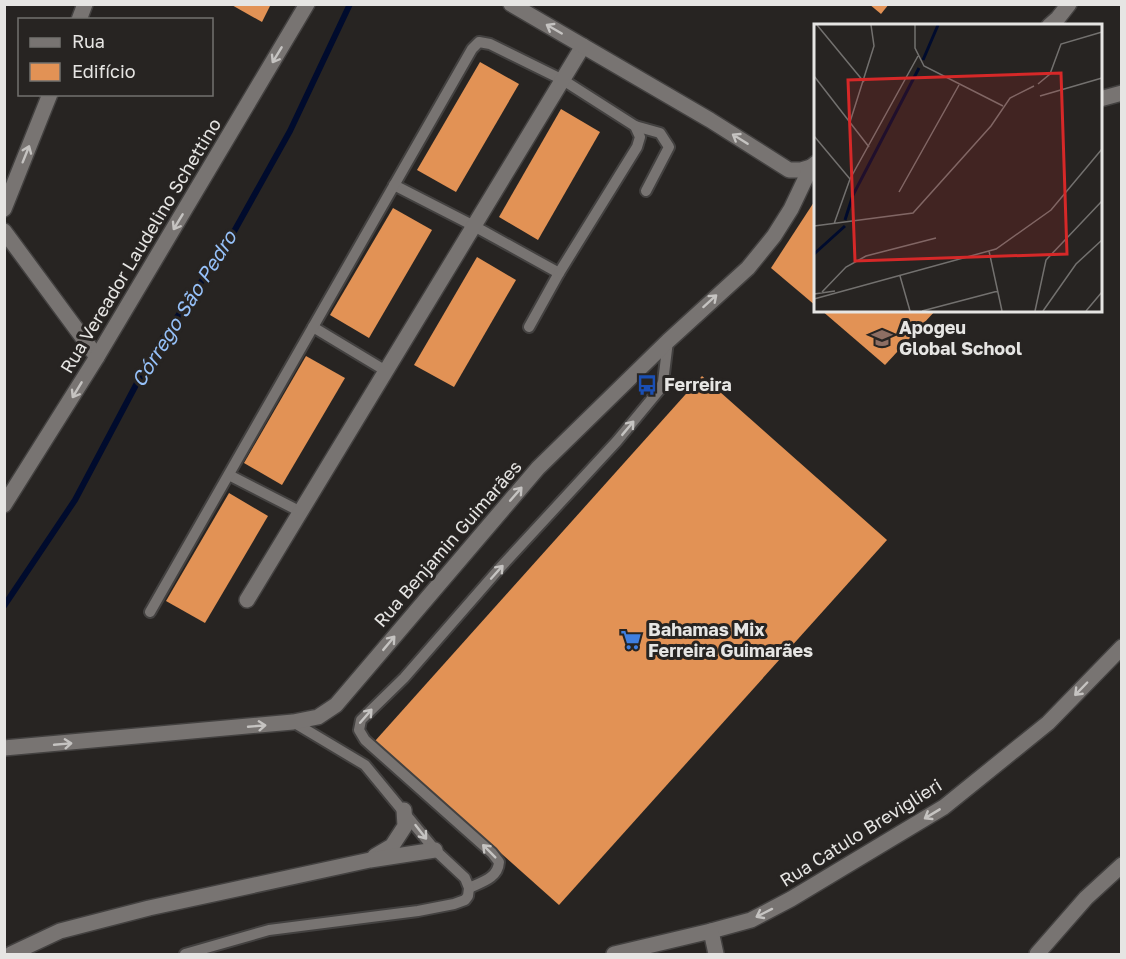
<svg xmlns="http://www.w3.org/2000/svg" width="1126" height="959" viewBox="0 0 1126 959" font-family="'Golos Text',sans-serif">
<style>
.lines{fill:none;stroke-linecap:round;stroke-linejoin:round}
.stream{stroke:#000b2d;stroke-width:6}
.building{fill:#e29255}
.lane-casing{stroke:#434140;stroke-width:14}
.street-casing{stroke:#434140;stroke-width:18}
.secondary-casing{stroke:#434140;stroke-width:18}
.lane{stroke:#787472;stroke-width:10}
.street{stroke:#787472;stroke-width:15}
.secondary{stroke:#787472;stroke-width:15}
.oneway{stroke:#c5c3c1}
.labels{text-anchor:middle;stroke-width:6;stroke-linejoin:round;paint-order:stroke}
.street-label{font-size:18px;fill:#e6e5e3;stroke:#272422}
.poi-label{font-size:18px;font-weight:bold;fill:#e6e5e3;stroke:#272422;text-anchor:start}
.water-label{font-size:20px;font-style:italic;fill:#96c1f9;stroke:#272422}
.inset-river{fill:none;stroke:#000b2d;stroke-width:3}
.inset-road{fill:none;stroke:#73716f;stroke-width:1.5}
.view{fill:#d62828;fill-opacity:0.15;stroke:#d62828;stroke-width:3}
.inset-edge{fill:none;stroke:#e6e5e3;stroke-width:3}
</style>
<rect width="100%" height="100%" fill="#272422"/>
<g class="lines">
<path class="stream" d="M4,606L75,500L154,351L227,244L290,131L350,4"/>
</g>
<g class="building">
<path d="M230,4H271L262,22Z"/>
<path d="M869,4H889L881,14Z"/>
<path d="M480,62L519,84L456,192L417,170Z"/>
<path d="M561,109L600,132L538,240L499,217Z"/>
<path d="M816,199V306L771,268Z"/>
<path d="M393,208L432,230L369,338L330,315Z"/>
<path d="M477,257L516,280L454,387L414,365Z"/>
<path d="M821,310H936L885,365Z"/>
<path d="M306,356L345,378L282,485L244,463Z"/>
<path d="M702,376L887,540L559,905L375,741Z"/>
<path d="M229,493L268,516L205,623L166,601Z"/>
</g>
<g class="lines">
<g class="lane-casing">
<g id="lane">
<path d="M635,126L660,133L669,147L646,191"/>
<path d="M394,185L474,226L559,273"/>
<path d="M313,327L386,371"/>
<path d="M229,475L301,512"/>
<path d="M150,612L472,49L479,42L490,44L563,80L635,126L640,137L637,147L559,273L529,327"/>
<path d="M469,888C482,882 498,878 499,862L492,853L365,740L359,730L361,720L404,678L499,569L617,441L660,389L663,382L668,341"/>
<path d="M185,954L269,930L418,911L454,904L465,900L468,896L469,888L465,878L435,850L365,765L293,722"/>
</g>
</g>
<g class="street-casing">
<g id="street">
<path d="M79,20L85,4"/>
<path d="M4,209L50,94"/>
<path d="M4,231L97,357"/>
<path d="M247,600L583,46"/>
<path d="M375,856L392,846L405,826L404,810"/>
<path d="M711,931L751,920L791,899L944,807L1048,723L1122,647"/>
<path d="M11,954L60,931L149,908L370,860L435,850"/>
</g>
</g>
<g class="secondary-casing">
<g id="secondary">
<path d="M511,4L710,120L789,170H801L811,167"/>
<path d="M1049,26L1058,18L1069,4"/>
<path d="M1100,99L1122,93"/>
<path d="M4,505L97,357L307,4"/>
<path d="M4,748L293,722L318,717L336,705L538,468L668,341L748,268L774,236L791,209L811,167L816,163"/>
<path d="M614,954L711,931L716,954"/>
<path d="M1037,954L1086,898L1122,865"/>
</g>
</g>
<use href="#lane" class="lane"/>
<use href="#street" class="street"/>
<use href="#secondary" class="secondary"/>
</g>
<defs><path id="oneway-shaft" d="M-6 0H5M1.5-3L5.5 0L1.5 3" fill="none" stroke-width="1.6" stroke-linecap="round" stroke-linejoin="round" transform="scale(1.5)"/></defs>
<g class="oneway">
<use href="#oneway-shaft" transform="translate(554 29) rotate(-150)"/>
<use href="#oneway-shaft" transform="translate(277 55) rotate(121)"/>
<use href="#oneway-shaft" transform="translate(740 139) rotate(-148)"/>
<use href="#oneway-shaft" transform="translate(26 154) rotate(-68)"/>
<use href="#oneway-shaft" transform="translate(178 222) rotate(121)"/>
<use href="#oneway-shaft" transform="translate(710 301) rotate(-42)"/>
<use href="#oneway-shaft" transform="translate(77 390) rotate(121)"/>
<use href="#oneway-shaft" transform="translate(628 428) rotate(-50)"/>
<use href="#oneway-shaft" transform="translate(516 494) rotate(-49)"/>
<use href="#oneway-shaft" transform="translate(497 572) rotate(-48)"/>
<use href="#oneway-shaft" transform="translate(389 643) rotate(-50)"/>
<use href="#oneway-shaft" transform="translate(1081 689) rotate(134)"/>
<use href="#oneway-shaft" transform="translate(366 716) rotate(-49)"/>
<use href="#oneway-shaft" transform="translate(257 726) rotate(-5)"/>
<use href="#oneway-shaft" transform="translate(63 744) rotate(-5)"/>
<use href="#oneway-shaft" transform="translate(932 814) rotate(149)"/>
<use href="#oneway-shaft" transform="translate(421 832) rotate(52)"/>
<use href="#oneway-shaft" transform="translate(489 851) rotate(-135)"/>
<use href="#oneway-shaft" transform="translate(764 913) rotate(153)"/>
</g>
<defs>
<g id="school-bare" transform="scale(1.62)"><path d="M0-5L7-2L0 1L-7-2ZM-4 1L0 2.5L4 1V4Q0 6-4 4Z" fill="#8d6e63" stroke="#272422" stroke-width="2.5" paint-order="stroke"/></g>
<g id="bus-bare" transform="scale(1.62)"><path d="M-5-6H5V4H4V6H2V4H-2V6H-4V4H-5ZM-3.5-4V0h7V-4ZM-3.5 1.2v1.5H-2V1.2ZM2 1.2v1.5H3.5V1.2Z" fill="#1a4fb4" stroke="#272422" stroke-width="2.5" paint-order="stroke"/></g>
<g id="supermarket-bare" transform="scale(1.62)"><path d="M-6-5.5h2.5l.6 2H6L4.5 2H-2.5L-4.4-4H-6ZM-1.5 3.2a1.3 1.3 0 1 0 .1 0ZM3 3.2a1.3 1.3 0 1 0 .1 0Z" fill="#3f7fe0" stroke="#272422" stroke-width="2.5" paint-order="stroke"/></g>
</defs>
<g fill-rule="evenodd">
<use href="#school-bare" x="882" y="338"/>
<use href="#bus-bare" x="647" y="385"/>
<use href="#supermarket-bare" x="631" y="640"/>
</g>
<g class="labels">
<g class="street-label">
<text transform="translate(141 246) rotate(-59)" y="6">Rua Vereador Laudelino Schettino</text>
<text transform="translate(448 544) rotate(-49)" y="6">Rua Benjamin Guimarães</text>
<text transform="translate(861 833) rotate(-32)" y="6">Rua Catulo Breviglieri</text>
</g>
<g class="poi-label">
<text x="899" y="334">Apogeu<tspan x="899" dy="21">Global School</tspan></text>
<text x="664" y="391">Ferreira</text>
<text x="648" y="636">Bahamas Mix<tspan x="648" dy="21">Ferreira Guimarães</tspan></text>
</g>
<g class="water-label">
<text transform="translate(184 309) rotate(-58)" y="7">Córrego São Pedro</text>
</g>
</g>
<g transform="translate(814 24)">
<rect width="288" height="288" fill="#272422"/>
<path class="inset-river" d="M109,36L124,1M31,196L39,171L105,44M0,230L31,202"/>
<path class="inset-road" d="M3,1L50,58M101,1V24L110,42L189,82M0,52L55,123M224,60L236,50L247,20L288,8M226,72L288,54M36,98L60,22L57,1M0,112L36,155M85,168L145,61M20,200L36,155L104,32M0,202L99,189L177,102L196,74L220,62M175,227L188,287M86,252L96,287M8,268L32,243L52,232L122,214M0,270L21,267M0,275L182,225L237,186L288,125M108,287L184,267M221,287L232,236L288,177M229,287L262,240L288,216M272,287L288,268"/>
<path class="view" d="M247,49L253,230L41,237L34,56Z"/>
<rect width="288" height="288" class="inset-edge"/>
</g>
<rect width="1126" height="959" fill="none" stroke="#e6e5e3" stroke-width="12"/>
<rect x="18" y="18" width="195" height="78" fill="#272422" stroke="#73716f" stroke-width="1.5"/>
<rect x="30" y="38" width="30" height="9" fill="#787472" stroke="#73716f" stroke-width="1.5"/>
<text x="72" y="48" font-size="18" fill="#e6e5e3">Rua</text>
<rect x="30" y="63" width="30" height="18" fill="#e29255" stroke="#73716f" stroke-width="1.5"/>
<text x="72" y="78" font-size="18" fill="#e6e5e3">Edifício</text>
</svg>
